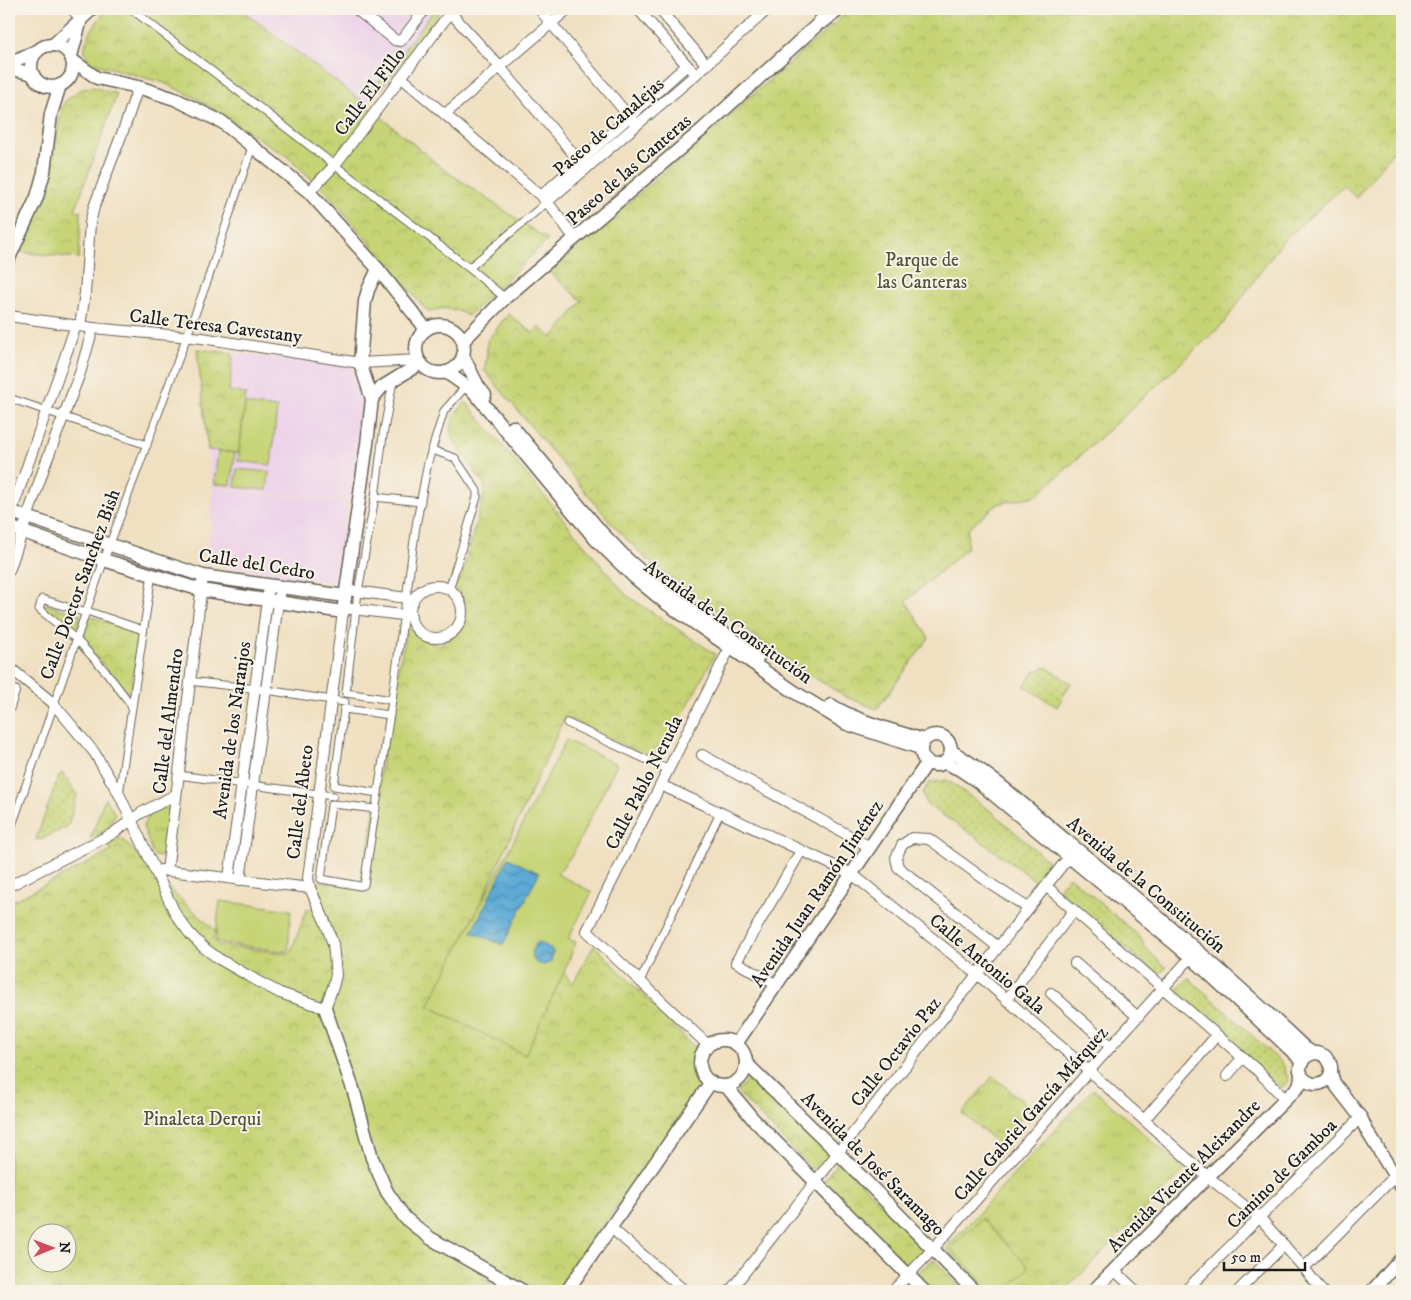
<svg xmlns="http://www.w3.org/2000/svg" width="1411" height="1300" viewBox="0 0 1411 1300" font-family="'IM FELL DW Pica',serif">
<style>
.built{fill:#edd1e9}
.grass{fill:url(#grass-tufts);stroke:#717849}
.park{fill:url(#park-crowns);stroke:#717849;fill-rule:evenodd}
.garden{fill:url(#garden-dots);stroke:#717849}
.pitch{fill:#c6d476;stroke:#717849}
.water{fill:url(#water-waves);stroke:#3c6378}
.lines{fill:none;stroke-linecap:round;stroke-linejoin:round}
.pedestrian-casing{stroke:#666156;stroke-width:9}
.minor-casing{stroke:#666156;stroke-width:12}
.tertiary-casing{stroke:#666156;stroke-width:15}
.pedestrian{stroke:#fff;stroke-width:7}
.minor{stroke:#fff;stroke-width:10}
.tertiary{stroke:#fff;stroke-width:12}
.labels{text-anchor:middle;stroke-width:4;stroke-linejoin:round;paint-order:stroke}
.street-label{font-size:19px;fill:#1c1c1c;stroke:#f7f3e8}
.park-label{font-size:19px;fill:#4f5337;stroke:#f7f3e8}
</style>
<defs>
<pattern id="grass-tufts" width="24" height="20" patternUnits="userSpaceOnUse" patternTransform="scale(1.25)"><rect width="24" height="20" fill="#c6d476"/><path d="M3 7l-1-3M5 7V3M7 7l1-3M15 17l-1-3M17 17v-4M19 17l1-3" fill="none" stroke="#aab566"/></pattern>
<pattern id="park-crowns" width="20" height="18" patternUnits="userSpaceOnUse" patternTransform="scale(1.25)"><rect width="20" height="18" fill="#c6d476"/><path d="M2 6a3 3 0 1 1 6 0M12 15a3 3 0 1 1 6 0" fill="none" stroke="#aab566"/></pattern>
<pattern id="garden-dots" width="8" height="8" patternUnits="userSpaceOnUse" patternTransform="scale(1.25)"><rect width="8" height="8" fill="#c6d476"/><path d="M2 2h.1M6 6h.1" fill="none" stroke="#aab566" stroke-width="1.8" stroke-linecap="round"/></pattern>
<pattern id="water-waves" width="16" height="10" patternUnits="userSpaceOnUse" patternTransform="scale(1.25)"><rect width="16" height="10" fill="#5baad5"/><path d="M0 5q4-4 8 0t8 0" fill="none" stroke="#4a8aac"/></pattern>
</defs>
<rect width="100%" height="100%" fill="#f7f3e8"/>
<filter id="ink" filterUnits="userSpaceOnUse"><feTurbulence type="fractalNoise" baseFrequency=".02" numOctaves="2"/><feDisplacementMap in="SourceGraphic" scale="10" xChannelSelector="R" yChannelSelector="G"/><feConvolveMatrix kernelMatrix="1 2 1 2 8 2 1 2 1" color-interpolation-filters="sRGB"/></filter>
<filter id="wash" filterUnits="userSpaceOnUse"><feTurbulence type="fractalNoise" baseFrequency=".0096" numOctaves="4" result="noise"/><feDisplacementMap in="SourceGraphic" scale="20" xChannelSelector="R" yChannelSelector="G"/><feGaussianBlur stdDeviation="1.12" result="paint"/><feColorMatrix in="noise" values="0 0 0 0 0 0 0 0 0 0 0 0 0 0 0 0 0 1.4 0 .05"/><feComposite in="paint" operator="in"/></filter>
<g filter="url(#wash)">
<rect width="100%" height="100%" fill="#f0e0c1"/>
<g class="built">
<path d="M240,9H442L368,106Z"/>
<path d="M197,349L351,366L364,402L351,502L212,488Z"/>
<path d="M213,489L349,503L337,584L207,564Z"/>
</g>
<g class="grass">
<path d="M105,798L115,814C110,830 104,832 90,839Z"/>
<path d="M167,808L170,811L163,856L159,857L153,855L143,826L150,813Z"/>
<path d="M993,1076L1030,1107L1000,1145L962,1113Z"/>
<path d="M1093,1089L1185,1170L1064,1291H985L946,1248Z"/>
</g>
<g class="park">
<path d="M107,9H240L368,106L442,168L548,240L468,316C455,308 444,306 428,312L331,197L288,157L196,98L164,83L92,63C91,62 88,60 87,58C78,44 99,19 107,9Z"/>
<path d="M851,9H1402V140L1356,198L1344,186L1282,242L1223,324L1038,495L998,504L968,528L967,548L906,601L929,638L877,709L846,697L804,671L678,583L644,557L613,525L484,370L487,356V341L508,314L533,333L539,327L552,338L582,301L549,272Z"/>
<path d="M93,87L117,94L75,210L81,212L79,258L19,252L43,201L63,103L79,90Z"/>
<path d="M197,349L231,353L233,357L229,391L246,394L239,453L208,450Z"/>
<path d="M466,402L626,595L715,654L658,762L565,717L466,935L562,971L573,983L594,945L697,1050L694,1069L700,1086L558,1291H534L493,1267L483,1279L508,1291H9V899L13,901L112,851L107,844L121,838L177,896L216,931L213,939L219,945L290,954L307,909L323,907L313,880L362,888L389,716L407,627L424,640L439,645C445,641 451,638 457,633C474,618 465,601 453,587L461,578L486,487L451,437L453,416ZM38,1232H68V1262H38Z"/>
<path d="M44,604L81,615L75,634L43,608Z"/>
<path d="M90,616L139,633L130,699L123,687L81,640Z"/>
<path d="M750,1078L830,1153L815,1172L737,1092Z"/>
<path d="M839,1160L924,1248L907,1267L823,1182Z"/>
<path d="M933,1259L964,1291H930L915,1275Z"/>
</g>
<g class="garden">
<path d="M435,9H442L381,89L376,85Z"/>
<path d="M1046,667L1071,683L1057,707L1024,686L1035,671Z"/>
<path d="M62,773L77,795L68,826L40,840L36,839L58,778Z"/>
<path d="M947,780L992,812L1048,861L1036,881L970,833L927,805L922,794L929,783Z"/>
<path d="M1069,876L1140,937L1145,947L1166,968L1158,975L1057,891Z"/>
<path d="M1189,978L1283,1064L1289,1081L1282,1088L1273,1082L1227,1036L1175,992Z"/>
</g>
<g class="pitch">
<path d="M245,404L277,408L271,465L238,461Z"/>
<path d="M218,451L235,453L231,485L214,484Z"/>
<path d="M237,469L269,472L267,490L235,487Z"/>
<path d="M566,740L617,764L572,855L557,874L592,892L568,939L576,942L565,970L525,1055L428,1006Z"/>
<path d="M220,901L291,910L288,952L216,942V931Z"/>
<path d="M982,1219L1029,1267L1005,1291H991L950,1248Z"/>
</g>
<g class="water">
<path d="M508,858L539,873L503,945L472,932Z"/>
<path d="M537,942L547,946L553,951L551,962L544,965L536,963L532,958V950Z"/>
</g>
</g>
<g filter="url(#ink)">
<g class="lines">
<g class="pedestrian-casing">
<g id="pedestrian">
<path d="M131,9L469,268L505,298"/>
<path d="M469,268L547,202"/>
<path d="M393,381L383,435L375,497L421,502"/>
<path d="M9,398L147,445"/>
<path d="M432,450L455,458L477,491V497L449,590"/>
<path d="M375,497L358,592L346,693L392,700L416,526L428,462L444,411L467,385"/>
<path d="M87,611L143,630"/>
<path d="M86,613L42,599L39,609L77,640L107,673L132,706"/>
<path d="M189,681L266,690L345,702"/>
<path d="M9,712L16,690"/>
<path d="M567,723L669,770"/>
<path d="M178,775L333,796"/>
<path d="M378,793L334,786L344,709L390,715"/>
<path d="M119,794L152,574"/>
<path d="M376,809L333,804L331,805L321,879L360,886L364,885L392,700"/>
<path d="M9,834L104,560L208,279L252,147"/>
<path d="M640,981L720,813"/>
</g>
</g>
<g class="minor-casing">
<g id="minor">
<path d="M72,9L81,19"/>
<path d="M356,9L395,40L401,41L425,9"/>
<path d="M539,9L632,120"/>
<path d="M638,9L692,71"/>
<path d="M659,9L707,65"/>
<path d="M450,12L500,67L586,169"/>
<path d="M402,78L541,196L552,208L575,239"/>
<path d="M445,114L568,9"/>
<path d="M309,192L335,165L453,9"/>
<path d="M541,196L687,65"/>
<path d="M547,202L695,75L768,9"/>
<path d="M9,316L93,328L202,338L360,363L419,360"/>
<path d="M80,326L85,293L90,223L94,207L126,123L138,87"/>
<path d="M9,519L76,325"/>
<path d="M9,571L45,465L80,373L93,328"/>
<circle cx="436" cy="612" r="26"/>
<path d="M347,590L407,598L413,602"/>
<path d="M344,608L411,616"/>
<path d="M9,667L53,703L94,752L119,794L176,915L190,934L203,947L219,959L261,983L280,993L325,1008L333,987L336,975L333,944L326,924L310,888L308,878L343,612"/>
<path d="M702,755L870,847"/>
<path d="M661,785L852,874L977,974L1089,1071L1208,1177L1260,1218L1304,1268L1322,1291"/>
<path d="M161,870L310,888"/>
<path d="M167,871L203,576"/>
<path d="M229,878L269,586"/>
<path d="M240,880L280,588"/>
<path d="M9,886L112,834L141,813L175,795"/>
<path d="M1046,886L1257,1070L1286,1100"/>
<path d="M998,947L898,867L896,858L902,845L912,838L929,839L991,884L1028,908"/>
<path d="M1075,963L1138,1017"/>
<path d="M777,985L736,962L801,851"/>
<path d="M1051,993L1111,1047"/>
<path d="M1006,1000L1074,910"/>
<path d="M708,1045L587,931L725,657L730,649"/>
<path d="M1227,1076L1243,1057"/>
<path d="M1144,1120L1217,1035"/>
<path d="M611,1228L685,1291"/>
<path d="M1304,1268L1395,1176"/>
<path d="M1114,1270L1136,1291"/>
<path d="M730,1291L1064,863L1071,858"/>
<path d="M893,1291L933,1249L1089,1071L1191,957"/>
<path d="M1185,1291L1357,1121"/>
<path d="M1238,1291L1284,1245"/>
</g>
</g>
<g class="tertiary-casing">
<g id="tertiary">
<path d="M823,22L840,9"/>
<path d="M53,45L92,9"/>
<circle cx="52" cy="66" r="21"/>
<path d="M71,56L81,19"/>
<path d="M9,60H16L37,51"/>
<path d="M72,60L97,78L138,87L175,99L222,122L309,192L378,269L426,329"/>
<path d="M9,68L33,74"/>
<path d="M9,258L37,197L44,172L51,114L60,85"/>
<circle cx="440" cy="349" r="24"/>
<path d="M463,341L505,298L704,128L817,25L829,9"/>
<path d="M463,356L478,386L485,395"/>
<path d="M446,372L473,391L596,540L634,577L663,601L796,693L847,724L920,748"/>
<path d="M372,399L360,363L365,301L368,290L378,269"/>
<path d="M513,427L602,533L627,559L654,583L758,657"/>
<path d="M9,511L203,576L345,596"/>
<path d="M9,527L104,560L201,590L343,612L367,444L372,399L382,387L421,363"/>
<path d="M831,705C856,721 895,731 924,740"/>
<circle cx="936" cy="750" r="15"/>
<path d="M951,751C994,776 1030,811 1068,842C1149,908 1229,976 1305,1048L1313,1053"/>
<path d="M945,763L959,769L977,781L1191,957L1276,1036L1297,1056L1302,1063"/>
<path d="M325,1008L354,1092L372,1158L387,1192L405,1218L430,1238L523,1291"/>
<circle cx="723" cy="1063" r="23"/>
<path d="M736,1044L927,763"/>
<path d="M746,1063L838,1153L974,1291"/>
<path d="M1331,1073L1334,1083L1361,1118L1367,1131L1402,1188"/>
<path d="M726,1086L753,1119L924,1291"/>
<path d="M1299,1086C1300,1083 1301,1078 1301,1075C1301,1068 1299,1074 1300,1067C1301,1059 1309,1053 1317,1053C1322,1054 1327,1057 1329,1061C1339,1080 1313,1094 1301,1075"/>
<path d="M567,1291L711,1082"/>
<path d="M1093,1291L1299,1086"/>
<path d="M1372,1291L1402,1258"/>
</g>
</g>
<use href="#pedestrian" class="pedestrian"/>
<use href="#minor" class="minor"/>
<use href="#tertiary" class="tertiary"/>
</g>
</g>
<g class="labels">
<g class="street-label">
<text transform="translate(369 91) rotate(-53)" y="7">Calle El Fillo</text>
<text transform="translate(608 126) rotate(-41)" y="7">Paseo de Canalejas</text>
<text transform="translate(628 169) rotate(-41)" y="7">Paseo de las Canteras</text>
<text transform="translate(216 325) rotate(7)" y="7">Calle Teresa Cavestany</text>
<text transform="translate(257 563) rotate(9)" y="7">Calle del Cedro</text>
<text transform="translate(79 584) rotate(-70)" y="7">Calle Doctor Sanchez Bish</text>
<text transform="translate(729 621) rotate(35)" y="7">Avenida de la Constitución</text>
<text transform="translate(167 721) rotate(-83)" y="7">Calle del Almendro</text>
<text transform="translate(231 730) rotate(-82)" y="7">Avenida de los Naranjos</text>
<text transform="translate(643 782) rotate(-63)" y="7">Calle Pablo Neruda</text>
<text transform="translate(299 802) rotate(-83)" y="7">Calle del Abeto</text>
<text transform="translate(1147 884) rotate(40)" y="7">Avenida de la Constitución</text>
<text transform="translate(816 893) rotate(-56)" y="7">Avenida Juan Ramón Jiménez</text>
<text transform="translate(988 963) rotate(40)" y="7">Calle Antonio Gala</text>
<text transform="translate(895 1051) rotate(-52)" y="7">Calle Octavio Paz</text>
<text transform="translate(1030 1113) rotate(-49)" y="7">Calle Gabriel García Márquez</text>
<text transform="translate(874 1163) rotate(45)" y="7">Avenida de José Saramago</text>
<text transform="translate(1281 1173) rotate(-45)" y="7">Camino de Gamboa</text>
<text transform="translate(1183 1175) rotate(-45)" y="7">Avenida Vicente Aleixandre</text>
</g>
<g class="park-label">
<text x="922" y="266">Parque de<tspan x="922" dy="22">las Canteras</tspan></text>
<text x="202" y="1125">Pinaleta Derqui</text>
</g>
</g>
<rect width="1411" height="1300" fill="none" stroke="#f7f3e8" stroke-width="30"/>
<g transform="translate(52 1248) rotate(89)"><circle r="24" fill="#f7f3e8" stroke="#9f9d96"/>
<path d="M0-4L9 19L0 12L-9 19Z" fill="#d1495b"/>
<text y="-8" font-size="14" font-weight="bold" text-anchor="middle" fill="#1c1c1c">N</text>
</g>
<path d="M1224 1262v8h81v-8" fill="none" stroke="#1c1c1c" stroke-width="2.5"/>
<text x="1231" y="1262" font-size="15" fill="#1c1c1c" stroke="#f7f3e8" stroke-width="4" paint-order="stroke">50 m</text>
</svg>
